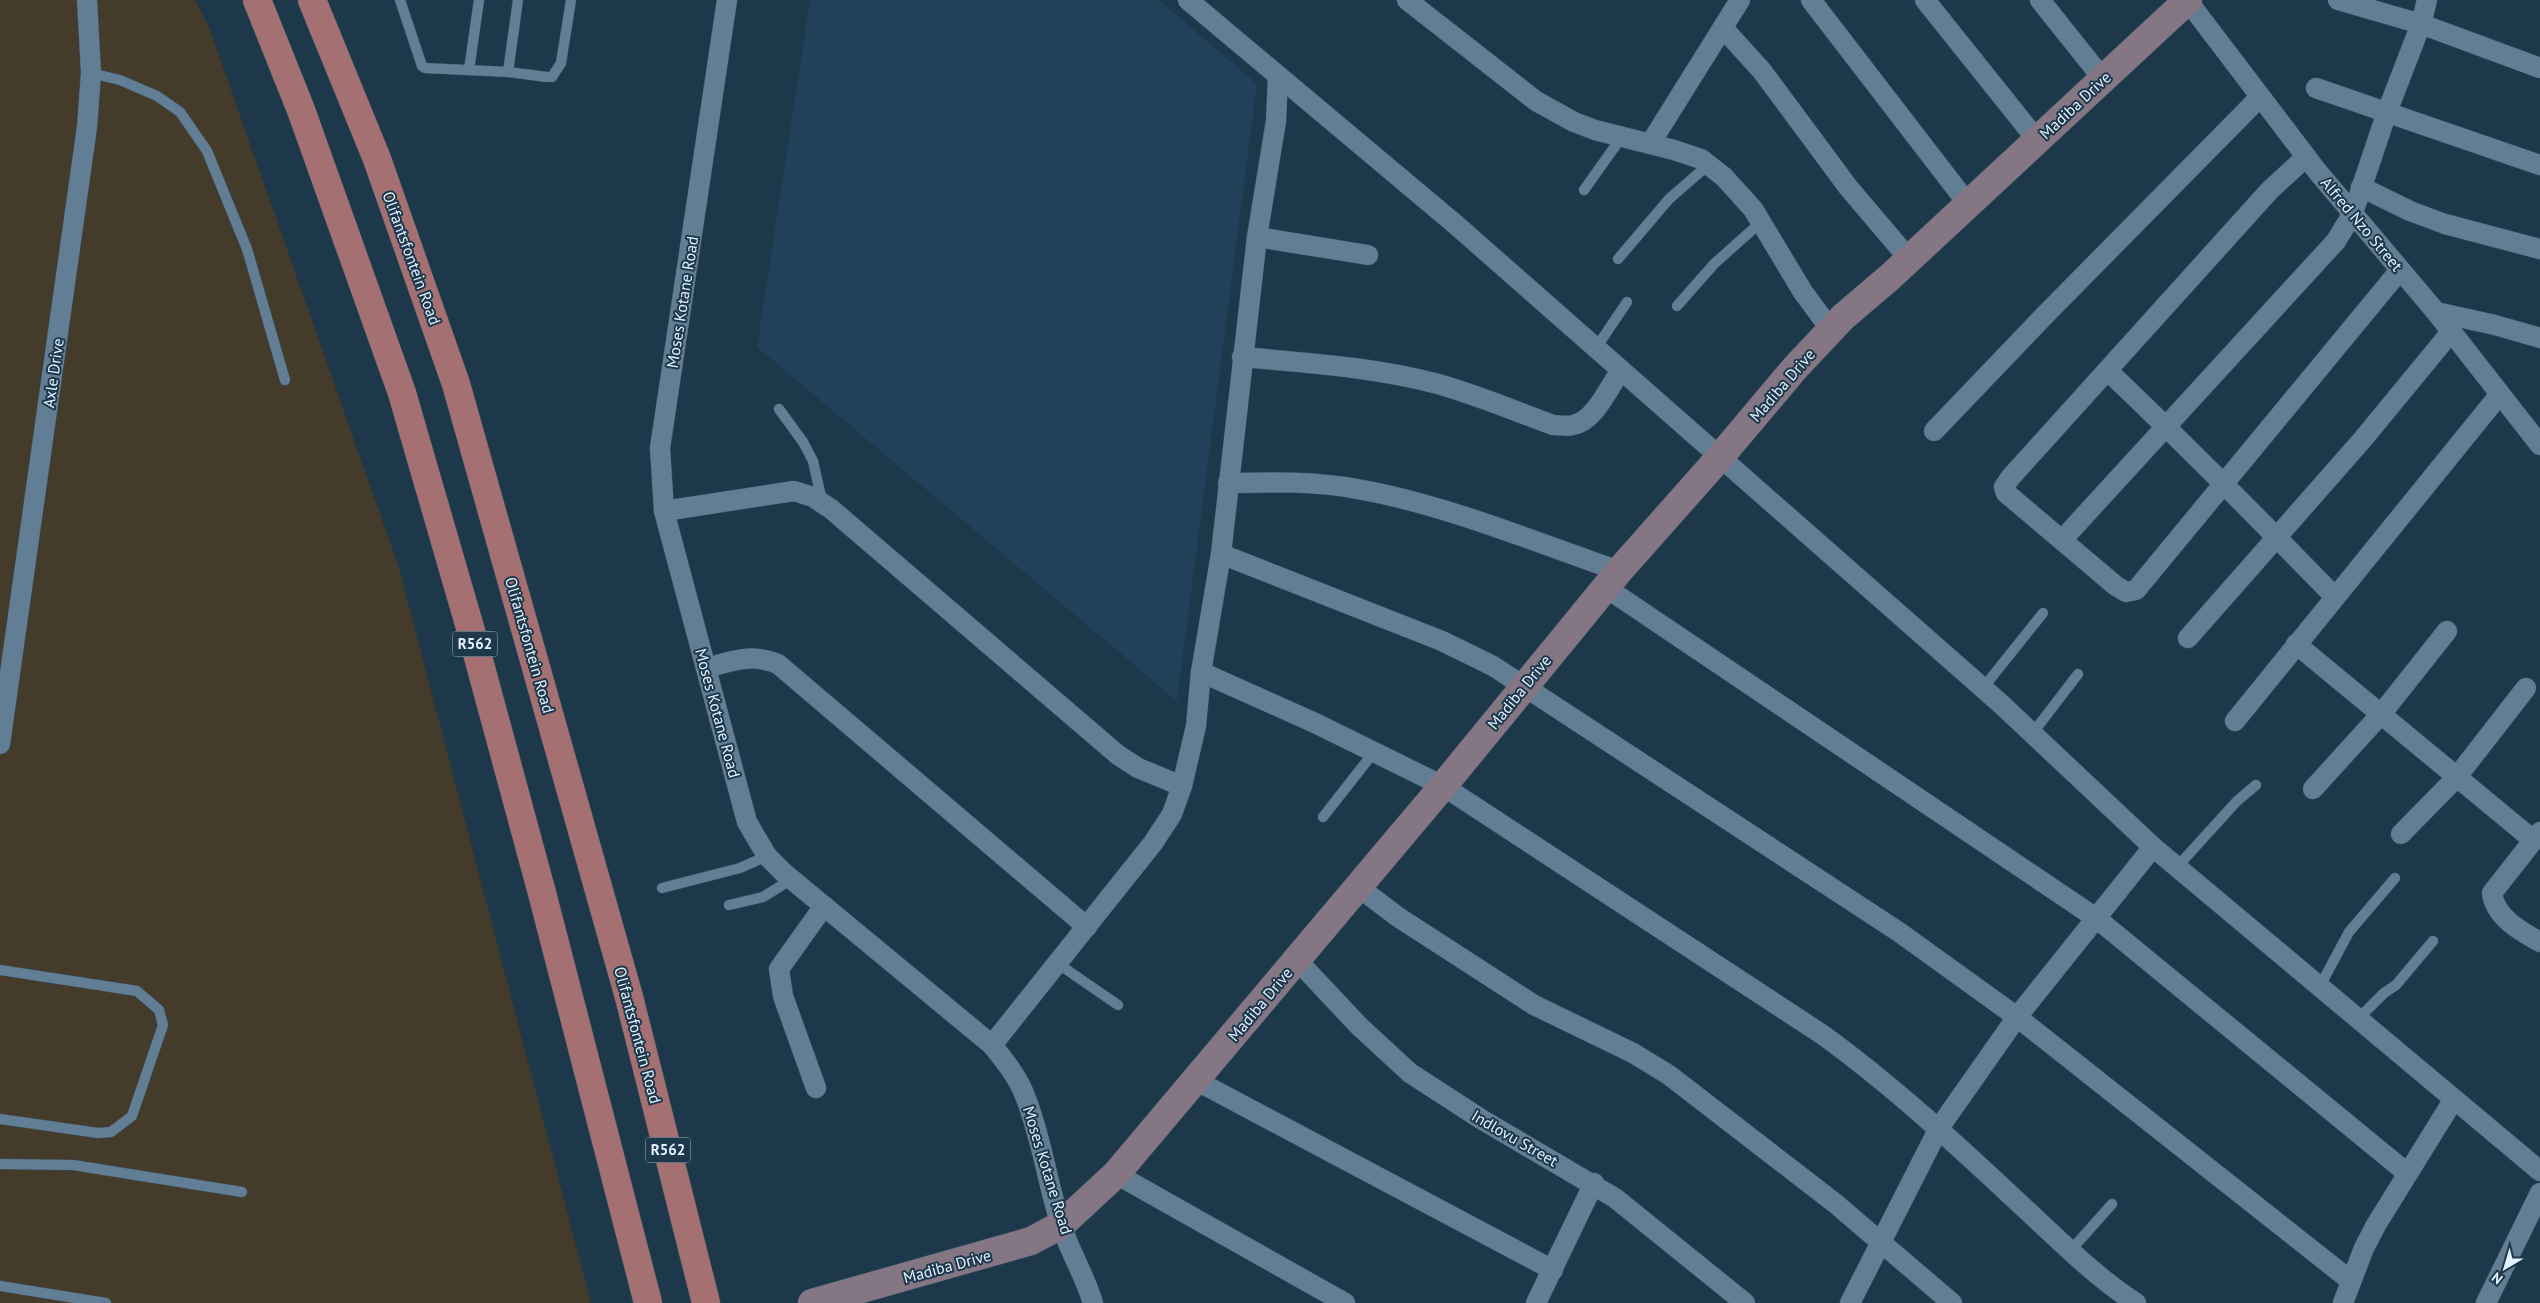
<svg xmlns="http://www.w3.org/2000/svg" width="2540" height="1303" viewBox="0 0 2540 1303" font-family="'PT Sans',sans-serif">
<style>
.built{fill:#204159}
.industrial{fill:#443b2a}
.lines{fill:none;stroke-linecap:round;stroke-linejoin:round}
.lane-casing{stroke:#3e5566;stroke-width:11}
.street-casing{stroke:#3e5566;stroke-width:21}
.secondary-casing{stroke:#3e5566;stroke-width:29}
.primary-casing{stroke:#3e5566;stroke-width:29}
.lane{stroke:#627e95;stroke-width:10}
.street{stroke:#627e95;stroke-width:20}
.secondary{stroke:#847783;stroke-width:28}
.primary{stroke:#a57071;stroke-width:28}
.labels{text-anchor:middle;stroke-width:4;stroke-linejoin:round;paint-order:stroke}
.shield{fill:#1d374b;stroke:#a7b9c8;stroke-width:1}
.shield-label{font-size:15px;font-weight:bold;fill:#e2f1fe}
.street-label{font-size:16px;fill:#e2f1fe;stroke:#1d374b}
</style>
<rect width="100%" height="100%" fill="#1d374b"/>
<path class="built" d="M810,0H1159L1257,84L1177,701L757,347Z"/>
<path class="industrial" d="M0,0H195L209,27L399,568L591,1303H0Z"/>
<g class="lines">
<g class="lane-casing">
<g id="lane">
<path d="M400,0L422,66L425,68L508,72L547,77H552L561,63L571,0"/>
<path d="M469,70L479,0"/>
<path d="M508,72L518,0"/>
<path d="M91,73L120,80L157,96L180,112L207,151L247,249L285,380"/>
<path d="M1584,190L1621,138"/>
<path d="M1618,259L1669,199L1708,165"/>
<path d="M1677,306L1714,264L1761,222"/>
<path d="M1596,348L1627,302"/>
<path d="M779,409L803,442L813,461L822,501"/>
<path d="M1983,688L2043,613"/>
<path d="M2032,734L2078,674"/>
<path d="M1323,817L1374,752"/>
<path d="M2177,867L2237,801L2256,785"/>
<path d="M662,888L740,868L767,856"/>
<path d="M729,905L763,897L792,879"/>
<path d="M1057,963L1118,1005"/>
<path d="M0,970L137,991L159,1010L163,1025L132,1116L111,1132L98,1133L0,1119"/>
<path d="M2320,986L2349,932L2395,878"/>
<path d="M2358,1019L2384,993L2396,985L2433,941"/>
<path d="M0,1164L73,1165L242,1192"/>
<path d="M2071,1250L2112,1204"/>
<path d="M0,1286L106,1303"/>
</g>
</g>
<g class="street-casing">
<g id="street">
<path d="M727,0L660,448L664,511L747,822L767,856L784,873L992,1045C1004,1060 1018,1077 1025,1096C1042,1138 1047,1183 1061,1225C1070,1252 1085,1276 1093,1303"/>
<path d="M1188,0L1455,224L2001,704L2153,847L2540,1171"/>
<path d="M1407,0L1536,101L1574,122L1595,130L1674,150L1701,159L1724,177L1753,209L1803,292L1831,330"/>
<path d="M1811,0L1968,204"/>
<path d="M1925,0L2037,140"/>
<path d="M2040,0L2103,79"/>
<path d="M2187,0L2317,171L2436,312L2540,445"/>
<path d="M2338,0L2421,24L2540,68"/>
<path d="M1723,28L1762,71L1848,187L1909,259"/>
<path d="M2316,88L2540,165"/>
<path d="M1650,144L1740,0"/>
<path d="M2306,157L2270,190L2010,478L2004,487L2006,493L2116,586L2126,592L2136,590L2400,270"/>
<path d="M2361,187L2410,211L2445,224L2540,249"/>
<path d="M1257,237L1368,255"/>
<path d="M2436,312L2495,325L2540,338"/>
<path d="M1242,357C1308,363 1374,367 1438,384C1477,395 1515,411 1553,425C1559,425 1567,427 1573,425C1595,421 1609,387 1621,370"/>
<path d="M2108,371C2185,444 2260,520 2334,596"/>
<path d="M1934,431L2045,315L2260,97"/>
<path d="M1228,483C1271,482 1315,481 1357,489C1444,504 1535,542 1619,571"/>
<path d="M664,511L794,491L813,497L831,509L1118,755L1138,768L1182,786"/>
<path d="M2062,540L2336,241L2353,213L2387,112L2421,24L2427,0"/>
<path d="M1221,554L1442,641L1493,666L1899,932L2017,1017L2351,1281"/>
<path d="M1605,587L2096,918L2407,1173"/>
<path d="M2188,638L2363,439L2451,332"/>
<path d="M2296,644L2532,839"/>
<path d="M706,668C733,661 751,653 778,664L1087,927"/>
<path d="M1201,672L1315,723L1443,786L1823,1035C1893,1086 1957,1145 2020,1204C2057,1238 2094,1276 2136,1303"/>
<path d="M2235,721L2500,394"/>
<path d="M0,744L87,127L91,73L87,0"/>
<path d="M2313,789L2382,713L2447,631"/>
<path d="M2540,832L2492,893C2495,917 2520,931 2540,942"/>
<path d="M2401,834L2456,778L2526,688"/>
<path d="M1357,886L1398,917L1534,1005L1633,1053L1669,1075L1836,1204L1952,1303"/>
<path d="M1297,960L1359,1026L1410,1073L1481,1119L1615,1198L1745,1303"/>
<path d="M992,1045L1153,843L1172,814L1182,786L1196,726L1201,672L1221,554L1257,237L1276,121L1278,76"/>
<path d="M1197,1081L1553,1270"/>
<path d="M816,1088L783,996L779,969L824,906"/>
<path d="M1116,1174L1345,1303"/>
<path d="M1536,1303L1594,1183"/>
<path d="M1850,1303L1939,1128L2017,1017L2153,847"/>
<path d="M2343,1303L2364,1248L2376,1225L2454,1099"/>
<path d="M2486,1303L2540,1193"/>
</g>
</g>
<g class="secondary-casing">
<path id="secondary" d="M812,1303L1031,1241L1061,1225L1116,1174L1443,786L1619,571L1720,457L1795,368L1843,317L1890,277L2188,0"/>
</g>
<g class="primary-casing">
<g id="primary">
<path d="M257,0L301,110L402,393L471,631L542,893L648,1303"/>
<path d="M312,0L377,159L456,384L629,997L706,1303"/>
</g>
</g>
<use href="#lane" class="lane"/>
<use href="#street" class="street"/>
<use href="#secondary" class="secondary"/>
<use href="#primary" class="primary"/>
</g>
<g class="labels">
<g class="shield">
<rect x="452.5" y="631.5" width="45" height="25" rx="4"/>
<rect x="645.5" y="1137.5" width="45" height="25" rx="4"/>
</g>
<g class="shield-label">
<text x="475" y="649">R562</text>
<text x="668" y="1155">R562</text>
</g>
<g class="street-label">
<text transform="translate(2075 105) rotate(-43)" y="6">Madiba Drive</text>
<text transform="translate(2362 224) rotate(50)" y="6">Alfred Nzo Street</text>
<text transform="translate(412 258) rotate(70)" y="6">Olifantsfontein Road</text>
<text transform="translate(682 302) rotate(-81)" y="6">Moses Kotane Road</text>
<text transform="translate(53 373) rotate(-82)" y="6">Axle Drive</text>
<text transform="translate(1782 385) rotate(-49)" y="6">Madiba Drive</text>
<text transform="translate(530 645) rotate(74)" y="6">Olifantsfontein Road</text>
<text transform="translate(1519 692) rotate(-51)" y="6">Madiba Drive</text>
<text transform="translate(718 713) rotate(75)" y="6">Moses Kotane Road</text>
<text transform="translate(1260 1004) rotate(-50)" y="6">Madiba Drive</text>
<text transform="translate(638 1035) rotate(75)" y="6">Olifantsfontein Road</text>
<text transform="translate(1515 1138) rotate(30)" y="6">Indlovu Street</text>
<text transform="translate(1048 1170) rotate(73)" y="6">Moses Kotane Road</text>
<text transform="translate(947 1266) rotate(-15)" y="6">Madiba Drive</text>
</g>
</g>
<g transform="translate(2505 1268) rotate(218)" stroke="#1d374b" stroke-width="4" paint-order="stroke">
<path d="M0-4L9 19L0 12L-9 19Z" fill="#e2f1fe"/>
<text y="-8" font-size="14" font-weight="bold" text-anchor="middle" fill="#e2f1fe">N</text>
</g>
</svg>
